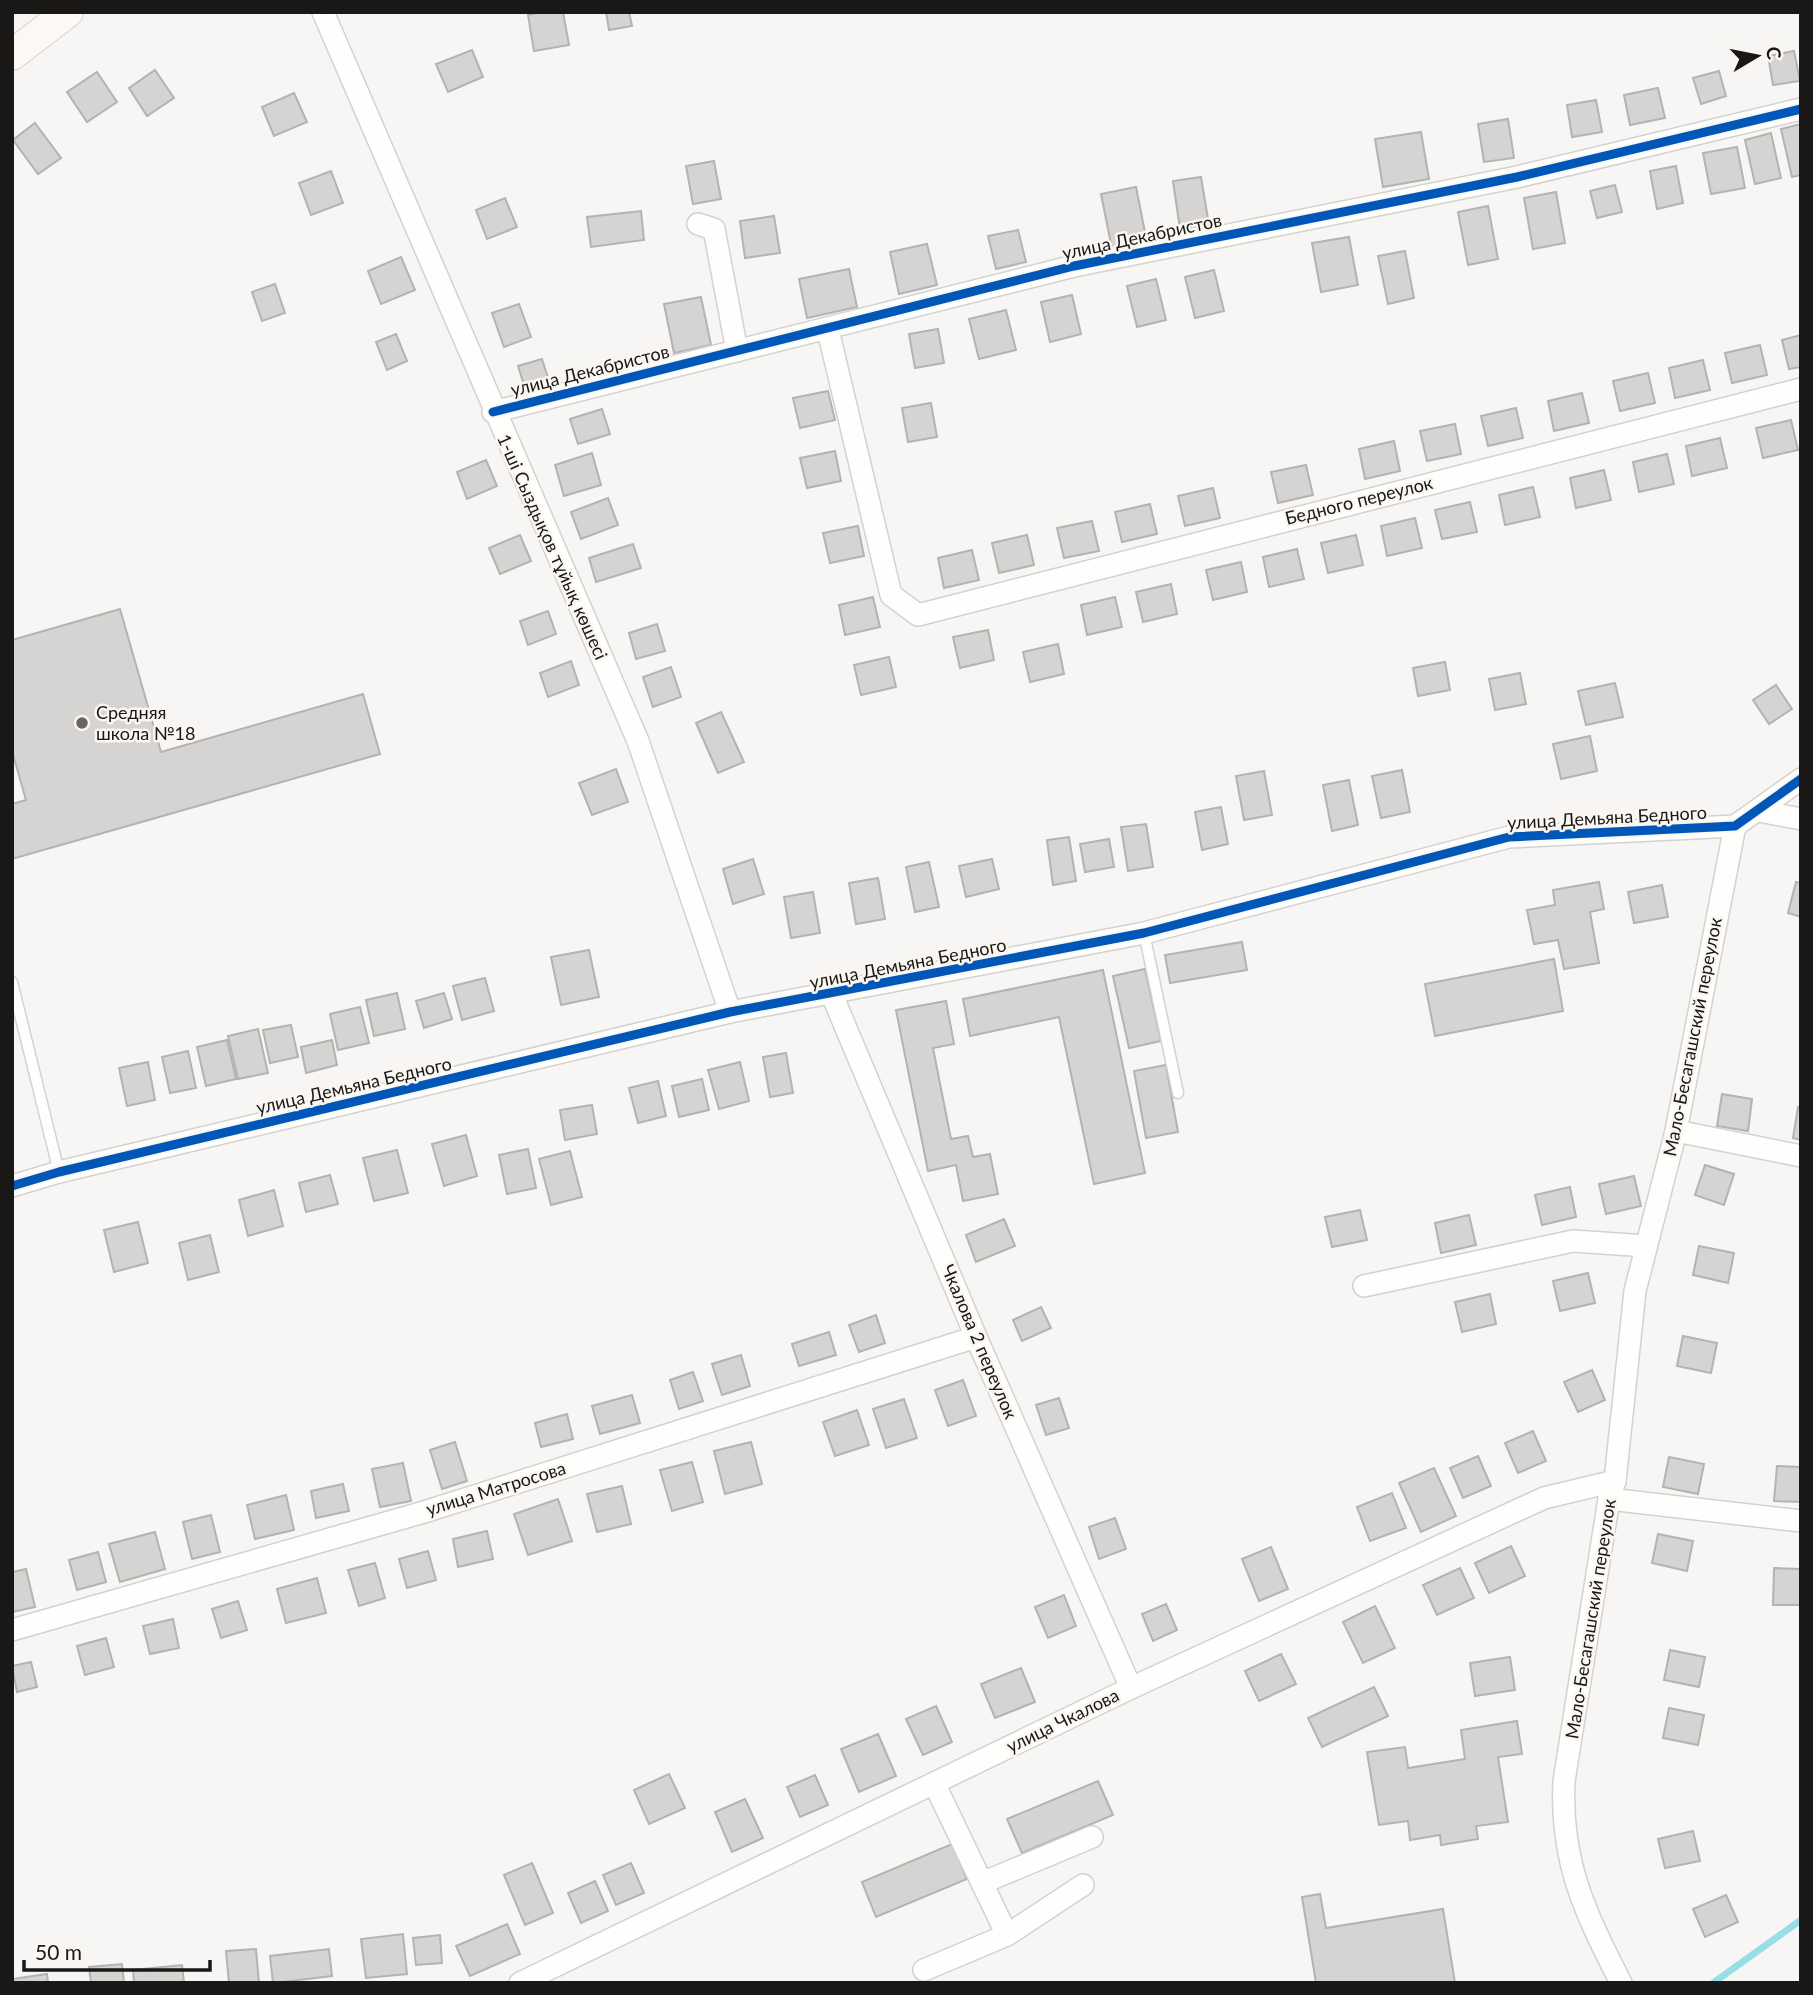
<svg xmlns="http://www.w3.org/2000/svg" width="1813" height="1995" viewBox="0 0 1813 1995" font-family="Lato,sans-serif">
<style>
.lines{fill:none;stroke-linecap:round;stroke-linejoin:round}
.stream{stroke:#97dee6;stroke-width:7}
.building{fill:#d6d4d3;stroke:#b4b3b1;stroke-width:2}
.lane-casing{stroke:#d3d2d0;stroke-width:13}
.street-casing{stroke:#d3d2d0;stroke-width:24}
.secondary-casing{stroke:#d3d2d0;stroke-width:32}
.lane{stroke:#fefefd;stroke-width:10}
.street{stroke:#fefefd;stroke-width:21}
.secondary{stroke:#fbf8f6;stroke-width:30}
.cycleway-casing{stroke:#faf7f2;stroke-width:13}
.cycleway{stroke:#0057b8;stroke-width:9}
.poi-dot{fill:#676664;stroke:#faf7f2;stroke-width:2.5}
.labels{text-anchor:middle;stroke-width:5;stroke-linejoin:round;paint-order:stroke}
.street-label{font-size:18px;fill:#191816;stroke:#faf7f2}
.poi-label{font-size:18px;fill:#191816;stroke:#faf7f2;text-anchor:start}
</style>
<rect width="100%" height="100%" fill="#f8f6f4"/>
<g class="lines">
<path class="stream" d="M1713,1983L1801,1920"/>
</g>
<g class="building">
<path d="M541,12H563L569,45L534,51L528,15Z"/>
<path d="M606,12H629L632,26L609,30Z"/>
<path d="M472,50L483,77L448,92L436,64Z"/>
<path d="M1794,51L1800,81L1773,85L1768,56Z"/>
<path d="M155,70L174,98L147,116L129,88Z"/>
<path d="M1719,71L1726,96L1701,104L1693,78Z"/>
<path d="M97,72L117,102L87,122L67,92Z"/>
<path d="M1658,88L1665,118L1630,125L1624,95Z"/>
<path d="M294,93L307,122L274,136L262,107Z"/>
<path d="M1596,100L1602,132L1572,137L1567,105Z"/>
<path d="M1508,119L1514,158L1484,162L1478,124Z"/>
<path d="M35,123L61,158L38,174L13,140Z"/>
<path d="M1801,124V175L1792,177L1781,129Z"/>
<path d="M1421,132L1429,179L1383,187L1375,139Z"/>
<path d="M1771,133L1781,178L1755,184L1745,140Z"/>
<path d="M1737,147L1745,188L1711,194L1703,153Z"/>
<path d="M714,161L721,199L693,204L686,166Z"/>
<path d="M1676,166L1683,203L1657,209L1650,171Z"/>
<path d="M331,171L343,203L311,215L299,183Z"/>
<path d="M1201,177L1209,225L1180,229L1173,181Z"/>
<path d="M1615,185L1622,212L1597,218L1590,191Z"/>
<path d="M1136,187L1147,242L1112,249L1101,194Z"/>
<path d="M1556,192L1565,243L1533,249L1524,198Z"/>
<path d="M505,198L517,227L487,239L476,210Z"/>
<path d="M1488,206L1498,259L1468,265L1458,212Z"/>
<path d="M641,211L644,240L591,247L587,217Z"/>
<path d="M774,216L780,253L745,258L740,221Z"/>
<path d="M1018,230L1026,262L996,269L988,236Z"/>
<path d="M1349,237L1358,285L1321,292L1312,243Z"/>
<path d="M927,244L937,285L899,294L890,252Z"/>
<path d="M1405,251L1414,298L1388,304L1378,256Z"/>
<path d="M401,257L415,290L381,304L368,271Z"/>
<path d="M849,269L857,307L807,318L799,279Z"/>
<path d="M1214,270L1224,311L1195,318L1185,277Z"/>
<path d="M1156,279L1166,320L1137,327L1127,286Z"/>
<path d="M275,284L285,313L262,321L252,292Z"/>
<path d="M1072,295L1081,334L1050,342L1041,302Z"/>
<path d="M701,297L711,345L674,353L664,304Z"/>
<path d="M519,304L531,337L504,347L492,313Z"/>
<path d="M1006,310L1016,350L979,359L969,319Z"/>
<path d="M938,329L944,363L915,368L909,334Z"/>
<path d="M396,334L407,361L387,370L376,342Z"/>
<path d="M1801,335V367L1789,369L1782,340Z"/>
<path d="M1760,345L1767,375L1732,383L1725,353Z"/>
<path d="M542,359L551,387L527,395L518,366Z"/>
<path d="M1703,360L1710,390L1675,398L1669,368Z"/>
<path d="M1648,373L1655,403L1620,411L1613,381Z"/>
<path d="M828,391L835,420L800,428L793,398Z"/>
<path d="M1582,393L1589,423L1554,431L1548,401Z"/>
<path d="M931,403L937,437L908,442L902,408Z"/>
<path d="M1516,408L1523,438L1488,446L1481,416Z"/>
<path d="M602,409L610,434L578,444L570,419Z"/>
<path d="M1791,420L1798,450L1763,458L1756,428Z"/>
<path d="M1455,424L1461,454L1427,461L1420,431Z"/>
<path d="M1720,438L1727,468L1692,476L1686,446Z"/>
<path d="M1394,441L1400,471L1365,479L1359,449Z"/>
<path d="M835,451L841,481L807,488L800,458Z"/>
<path d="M592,453L601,485L564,496L555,465Z"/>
<path d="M1667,454L1674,484L1639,492L1633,462Z"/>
<path d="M486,460L497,486L467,499L457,472Z"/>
<path d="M1306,465L1313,495L1278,503L1271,472Z"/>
<path d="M1604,470L1611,500L1576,508L1570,478Z"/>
<path d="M1533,487L1540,517L1505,525L1499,495Z"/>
<path d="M1213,488L1220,518L1185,526L1178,496Z"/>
<path d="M608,498L618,525L581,539L571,512Z"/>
<path d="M1470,502L1477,532L1442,539L1435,510Z"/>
<path d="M1150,504L1157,534L1122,542L1115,512Z"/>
<path d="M1415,518L1422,548L1387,556L1381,526Z"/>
<path d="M1092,521L1099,551L1064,558L1057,528Z"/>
<path d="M858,526L864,556L830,563L823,533Z"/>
<path d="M520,535L531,561L500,574L489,548Z"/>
<path d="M1027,535L1034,565L999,573L992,543Z"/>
<path d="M1356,535L1363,565L1328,573L1321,543Z"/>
<path d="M633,544L641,568L596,582L589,558Z"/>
<path d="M1297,549L1304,579L1269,587L1263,557Z"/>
<path d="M972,550L979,580L944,588L938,558Z"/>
<path d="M1241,562L1247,592L1213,600L1206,570Z"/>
<path d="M1171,584L1177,614L1143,622L1136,592Z"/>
<path d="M873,597L880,627L845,635L839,605Z"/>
<path d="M1115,597L1122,627L1087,635L1081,605Z"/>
<path d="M120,609L161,752L363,694L380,754L12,859V804L26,800L12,751V640Z"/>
<path d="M548,611L556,634L528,645L520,621Z"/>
<path d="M657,624L665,651L636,659L629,633Z"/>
<path d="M988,630L994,660L960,668L953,637Z"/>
<path d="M1058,644L1064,674L1030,682L1023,652Z"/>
<path d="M889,657L896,687L861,695L854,665Z"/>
<path d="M571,661L579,685L548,697L540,673Z"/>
<path d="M1445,662L1450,690L1418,696L1413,668Z"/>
<path d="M671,667L681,697L653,707L643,677Z"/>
<path d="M1520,673L1526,704L1495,710L1489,679Z"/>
<path d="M1615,683L1623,717L1586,725L1578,691Z"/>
<path d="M1776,685L1792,709L1769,724L1753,700Z"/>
<path d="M721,712L744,762L718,773L696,723Z"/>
<path d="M1590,736L1597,771L1561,779L1553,744Z"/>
<path d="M616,769L628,802L592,815L579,783Z"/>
<path d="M1402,770L1410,812L1381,818L1372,776Z"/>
<path d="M1264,771L1272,815L1244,820L1236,776Z"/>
<path d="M1349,780L1358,825L1332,831L1323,785Z"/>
<path d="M1221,807L1228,844L1202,850L1195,812Z"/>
<path d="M1146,824L1153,867L1128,871L1121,827Z"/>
<path d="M1069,837L1076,881L1053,885L1047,840Z"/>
<path d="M1109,839L1114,867L1085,872L1080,844Z"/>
<path d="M753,859L764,894L733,904L723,869Z"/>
<path d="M992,859L999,889L966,897L959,866Z"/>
<path d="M929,862L939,907L915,912L906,867Z"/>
<path d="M878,878L885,919L856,924L849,883Z"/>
<path d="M1599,882L1604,909L1590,912L1599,963L1564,969L1558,940L1534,944L1527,910L1555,905L1553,890Z"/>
<path d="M1796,882L1801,883V917L1788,913Z"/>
<path d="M1662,885L1668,917L1634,923L1628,892Z"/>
<path d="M813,892L820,933L791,938L784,897Z"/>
<path d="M1242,942L1247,970L1170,983L1165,955Z"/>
<path d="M589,950L599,997L561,1005L551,957Z"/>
<path d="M1554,959L1563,1011L1435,1036L1425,984Z"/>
<path d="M1145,969L1161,1041L1129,1048L1113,976Z"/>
<path d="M1103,970L1145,1173L1094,1184L1059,1017L970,1036L963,999Z"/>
<path d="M485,978L494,1011L462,1020L453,986Z"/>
<path d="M397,993L405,1029L374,1036L366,1000Z"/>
<path d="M444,993L452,1019L424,1028L416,1001Z"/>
<path d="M946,1001L954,1044L933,1048L951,1139L968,1136L973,1157L990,1154L998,1194L963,1201L956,1165L928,1171L896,1010Z"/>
<path d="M360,1007L369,1043L338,1050L330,1014Z"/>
<path d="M291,1025L298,1057L270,1063L263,1030Z"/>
<path d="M258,1029L268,1073L238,1079L228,1036Z"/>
<path d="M227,1040L236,1079L206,1086L197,1047Z"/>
<path d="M332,1040L337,1065L306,1073L301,1047Z"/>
<path d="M188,1051L196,1088L170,1093L162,1057Z"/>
<path d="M786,1053L793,1093L770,1097L763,1057Z"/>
<path d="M148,1062L155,1100L127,1106L119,1068Z"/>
<path d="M740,1062L749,1101L719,1109L708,1070Z"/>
<path d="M1166,1065L1178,1132L1146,1138L1134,1071Z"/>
<path d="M702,1079L709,1110L679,1117L672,1086Z"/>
<path d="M658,1081L666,1116L638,1123L629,1088Z"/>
<path d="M1722,1094L1752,1099L1748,1131L1717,1126Z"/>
<path d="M592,1105L597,1134L565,1140L560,1110Z"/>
<path d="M1798,1107H1801V1140L1793,1138Z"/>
<path d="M466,1135L477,1176L444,1186L432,1144Z"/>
<path d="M528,1149L536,1188L507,1194L499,1155Z"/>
<path d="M397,1150L408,1193L374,1201L363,1158Z"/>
<path d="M570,1151L582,1197L551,1205L539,1159Z"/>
<path d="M1705,1165L1734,1174L1724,1205L1695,1195Z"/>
<path d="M330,1175L338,1204L306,1212L299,1183Z"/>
<path d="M1634,1176L1641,1206L1606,1214L1599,1184Z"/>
<path d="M1570,1187L1576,1217L1542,1225L1535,1195Z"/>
<path d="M274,1190L283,1226L248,1236L239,1200Z"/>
<path d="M1360,1210L1367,1240L1332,1247L1325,1217Z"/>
<path d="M1469,1215L1476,1245L1441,1253L1435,1223Z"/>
<path d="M1004,1219L1015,1246L976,1262L966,1235Z"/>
<path d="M138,1222L148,1263L114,1272L104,1230Z"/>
<path d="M210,1235L219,1272L188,1280L179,1243Z"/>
<path d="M1699,1246L1734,1253L1728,1283L1693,1275Z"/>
<path d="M1588,1273L1595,1303L1560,1311L1553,1281Z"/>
<path d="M1490,1294L1496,1324L1462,1332L1455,1302Z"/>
<path d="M1041,1307L1051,1328L1022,1341L1013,1320Z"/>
<path d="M876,1315L885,1343L859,1352L849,1325Z"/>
<path d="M829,1332L836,1355L799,1366L792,1344Z"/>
<path d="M1683,1336L1717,1343L1711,1373L1677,1366Z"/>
<path d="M741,1355L750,1386L722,1395L712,1364Z"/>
<path d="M1592,1370L1605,1400L1578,1412L1564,1382Z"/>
<path d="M693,1372L703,1401L679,1409L670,1380Z"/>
<path d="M963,1380L976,1416L948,1426L935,1390Z"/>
<path d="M632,1395L640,1423L600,1434L592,1406Z"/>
<path d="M1059,1398L1069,1428L1046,1435L1036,1405Z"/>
<path d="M904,1399L917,1438L886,1448L873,1409Z"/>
<path d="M857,1410L869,1445L835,1456L823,1422Z"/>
<path d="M567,1414L573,1439L541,1447L535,1423Z"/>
<path d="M1533,1431L1546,1461L1518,1473L1505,1443Z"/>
<path d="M455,1442L467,1481L442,1489L430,1450Z"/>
<path d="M751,1442L762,1484L725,1494L714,1451Z"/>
<path d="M1478,1456L1491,1486L1463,1498L1450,1468Z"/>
<path d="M1669,1457L1704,1464L1698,1494L1663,1487Z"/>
<path d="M692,1462L703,1502L672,1511L660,1470Z"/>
<path d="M403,1463L411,1501L380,1507L372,1469Z"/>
<path d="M1777,1466L1801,1467V1502L1774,1501Z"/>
<path d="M1434,1468L1456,1516L1421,1532L1399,1483Z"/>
<path d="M343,1484L349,1511L316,1518L311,1491Z"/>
<path d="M622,1486L631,1524L597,1532L587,1494Z"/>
<path d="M1392,1493L1406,1528L1370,1541L1357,1507Z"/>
<path d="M286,1495L294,1530L255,1539L247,1505Z"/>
<path d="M558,1499L572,1541L528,1555L514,1514Z"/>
<path d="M211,1515L220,1552L192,1559L183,1522Z"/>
<path d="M1115,1518L1126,1549L1099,1559L1089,1527Z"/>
<path d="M487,1531L493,1559L458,1567L453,1539Z"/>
<path d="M155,1532L165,1569L120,1582L109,1544Z"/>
<path d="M1658,1534L1693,1541L1687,1571L1652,1563Z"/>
<path d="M1511,1546L1525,1576L1489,1593L1475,1563Z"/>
<path d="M1271,1547L1288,1589L1259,1601L1242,1559Z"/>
<path d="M428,1551L436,1580L407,1588L399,1559Z"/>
<path d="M98,1552L106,1582L77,1590L69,1560Z"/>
<path d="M375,1563L385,1598L359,1606L348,1570Z"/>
<path d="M1460,1568L1474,1598L1437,1615L1423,1585Z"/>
<path d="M1774,1568L1801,1569V1605H1773Z"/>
<path d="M26,1569L35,1607L12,1612V1572Z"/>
<path d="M317,1578L326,1613L286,1623L277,1589Z"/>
<path d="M1064,1595L1076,1626L1048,1638L1035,1607Z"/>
<path d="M238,1601L247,1630L221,1638L212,1609Z"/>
<path d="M1166,1604L1177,1630L1153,1641L1142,1614Z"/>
<path d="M1375,1606L1395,1648L1363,1663L1343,1622Z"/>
<path d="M173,1619L179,1648L150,1654L143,1626Z"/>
<path d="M106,1638L114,1667L85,1675L77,1646Z"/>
<path d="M1670,1650L1705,1657L1699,1687L1664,1680Z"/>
<path d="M1281,1654L1296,1684L1259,1701L1245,1671Z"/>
<path d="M1510,1657L1515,1690L1475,1696L1470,1663Z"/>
<path d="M31,1662L37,1687L17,1692L12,1666Z"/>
<path d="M1021,1668L1035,1702L995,1718L981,1684Z"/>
<path d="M1374,1687L1388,1716L1322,1747L1308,1718Z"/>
<path d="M936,1706L952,1742L923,1755L906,1719Z"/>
<path d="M1669,1708L1704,1715L1698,1745L1663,1738Z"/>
<path d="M1517,1721L1522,1754L1498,1757L1508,1822L1476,1826L1478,1839L1441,1845L1440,1835L1410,1840L1408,1821L1379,1825L1367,1752L1405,1747L1408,1768L1465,1759L1461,1730Z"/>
<path d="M878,1734L896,1776L859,1792L841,1749Z"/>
<path d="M669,1774L685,1808L649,1824L634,1790Z"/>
<path d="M815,1775L828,1805L800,1817L787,1787Z"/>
<path d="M1098,1781L1113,1815L1022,1853L1007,1819Z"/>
<path d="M745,1799L763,1838L732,1852L715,1812Z"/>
<path d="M1693,1831L1700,1861L1665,1868L1658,1839Z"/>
<path d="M952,1844L967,1879L876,1917L862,1882Z"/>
<path d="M532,1863L553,1913L525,1925L504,1875Z"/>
<path d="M631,1863L644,1893L616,1905L603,1875Z"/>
<path d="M595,1881L608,1911L581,1923L568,1893Z"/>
<path d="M1320,1894L1326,1928L1443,1909L1455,1983H1316L1302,1897Z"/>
<path d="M1726,1895L1738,1922L1705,1937L1693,1909Z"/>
<path d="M507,1924L520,1954L470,1976L456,1946Z"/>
<path d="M403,1934L407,1974L366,1978L361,1939Z"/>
<path d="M440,1935L442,1963L416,1965L413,1938Z"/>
<path d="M256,1949L259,1983H229L226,1951Z"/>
<path d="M329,1949L332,1976L273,1983L270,1956Z"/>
<path d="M122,1964L124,1983H91L89,1967Z"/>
<path d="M182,1965L184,1983H134L133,1970Z"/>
<path d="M47,1974L48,1983H12V1979Z"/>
</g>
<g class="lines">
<g class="lane-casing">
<g id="lane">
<path d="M1144,933L1178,1093"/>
<path d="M12,982L59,1172"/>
</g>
</g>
<g class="street-casing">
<g id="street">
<path d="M323,12L638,741L730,1012"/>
<path d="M698,224L714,229L737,351"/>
<path d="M828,330L891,595L918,615L1801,389"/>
<path d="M493,412L1074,266L1517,177L1801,109"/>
<path d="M1759,811L1801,819"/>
<path d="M832,995L976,1337L1131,1688"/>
<path d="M1676,1131L1801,1156"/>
<path d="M12,1186L59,1172L730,1012L1144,933L1509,837L1735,826L1801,779"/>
<path d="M1364,1286L1573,1241L1646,1246"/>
<path d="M1609,1499L1801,1521"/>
<path d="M12,1630L424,1512L976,1337"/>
<path d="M934,1783L1007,1935"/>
<path d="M982,1883L1092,1837"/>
<path d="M924,1970L1007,1935L1083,1885"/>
<path d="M520,1983L1131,1688L1544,1498L1615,1481"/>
<path d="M1621,1983C1585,1912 1560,1862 1564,1781L1609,1499L1615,1481L1635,1291L1676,1131L1735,826"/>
</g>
</g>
<g class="secondary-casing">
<path id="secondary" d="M12,55L68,12"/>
</g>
<use href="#lane" class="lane"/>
<use href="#street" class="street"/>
<use href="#secondary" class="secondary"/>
<g class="cycleway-casing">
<g id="cycleway">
<path d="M493,412L1074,266L1517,177L1801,109"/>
<path d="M12,1186L59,1172L730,1012L1144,933L1509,837L1735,826L1801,779"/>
</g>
</g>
<use href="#cycleway" class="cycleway"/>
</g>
<circle class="poi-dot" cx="82" cy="723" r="7"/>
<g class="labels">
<g class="street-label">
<text transform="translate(1142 237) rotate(-12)" y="6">улица Декабристов</text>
<text transform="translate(590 371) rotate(-14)" y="6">улица Декабристов</text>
<text transform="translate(1359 501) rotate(-14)" y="6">Бедного переулок</text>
<text transform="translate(552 547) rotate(66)" y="6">1-ші Сыздықов тұйық көшесі</text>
<text transform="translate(1607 818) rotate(-3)" y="6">улица Демьяна Бедного</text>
<text transform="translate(908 964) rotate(-11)" y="6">улица Демьяна Бедного</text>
<text transform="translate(1693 1037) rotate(-79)" y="6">Мало-Бесагашский переулок</text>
<text transform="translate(354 1086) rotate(-13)" y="6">улица Демьяна Бедного</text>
<text transform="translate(979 1342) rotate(67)" y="6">Чкалова 2 переулок</text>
<text transform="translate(496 1489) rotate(-17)" y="6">улица Матросова</text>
<text transform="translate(1591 1619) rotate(-81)" y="6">Мало-Бесагашский переулок</text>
<text transform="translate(1063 1721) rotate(-26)" y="6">улица Чкалова</text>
</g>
<g class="poi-label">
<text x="96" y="719">Средняя<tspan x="96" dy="21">школа №18</tspan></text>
</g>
</g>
<rect width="1813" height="1995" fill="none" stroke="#191816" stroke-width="28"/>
<g transform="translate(1757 56) rotate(80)" stroke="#faf7f2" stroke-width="5" paint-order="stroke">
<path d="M0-5L12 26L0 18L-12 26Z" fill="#191816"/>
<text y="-10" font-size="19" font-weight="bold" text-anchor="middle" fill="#191816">С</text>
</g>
<path d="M24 1960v10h186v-10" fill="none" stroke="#191816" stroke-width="3.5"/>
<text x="35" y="1960" font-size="21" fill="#191816" stroke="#faf7f2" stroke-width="5" paint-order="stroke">50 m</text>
</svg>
